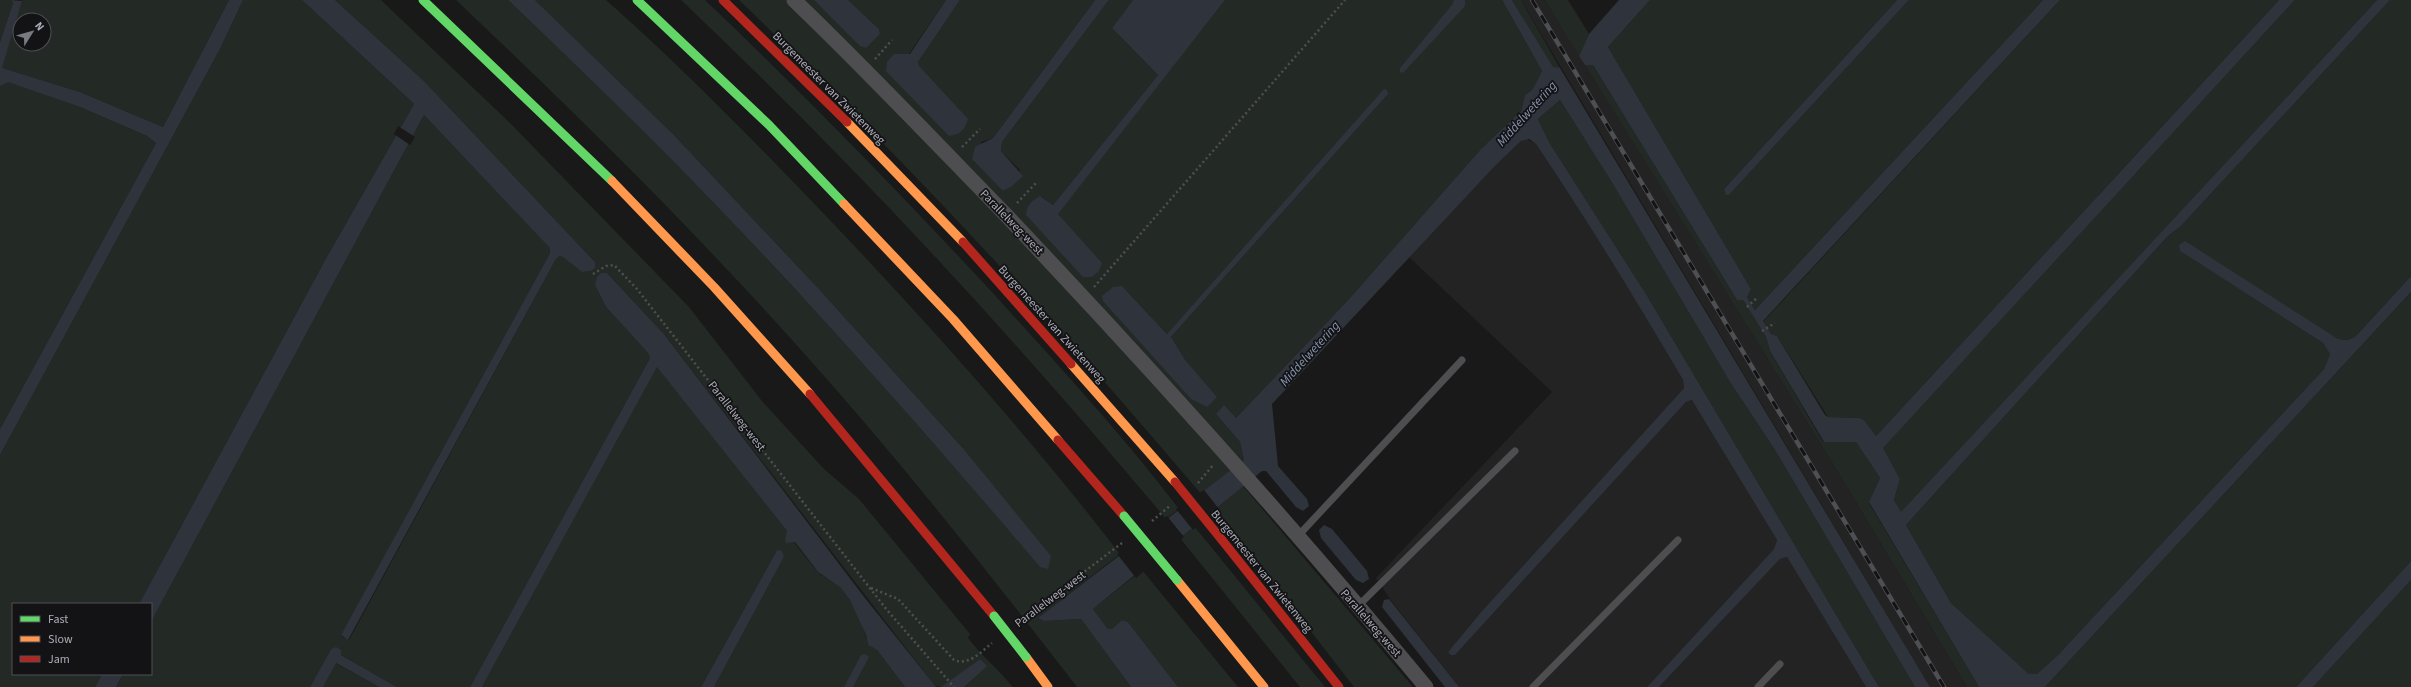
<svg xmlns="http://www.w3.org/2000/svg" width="2411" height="687" viewBox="0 0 2411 687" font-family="'Source Sans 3',sans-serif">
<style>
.built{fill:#232324}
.green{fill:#232924;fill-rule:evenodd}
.water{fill:#2f333b}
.pier{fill:#191919}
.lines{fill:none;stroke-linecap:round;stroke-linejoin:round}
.path{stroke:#4f4f52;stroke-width:2.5;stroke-dasharray:2 3;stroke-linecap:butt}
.lane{stroke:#4e4e51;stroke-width:7}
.street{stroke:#4e4e51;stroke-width:15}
.fast{stroke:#63d668;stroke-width:9}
.slow{stroke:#ff974d;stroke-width:9}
.jam{stroke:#b3261e;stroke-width:9}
.rail-casing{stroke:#4e4f52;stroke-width:4.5}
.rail{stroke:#131315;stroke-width:3;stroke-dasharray:9;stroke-linecap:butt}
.fast-bridge{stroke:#63d668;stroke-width:9}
.jam-bridge{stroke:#b3261e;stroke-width:9}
.labels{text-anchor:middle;stroke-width:3.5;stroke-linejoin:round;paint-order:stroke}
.street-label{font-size:12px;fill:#acadb8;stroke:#131315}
.water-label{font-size:13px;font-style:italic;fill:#8794af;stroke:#131315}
</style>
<rect width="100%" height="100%" fill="#191919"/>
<g class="built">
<path d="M1521,0H1545L1838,472L1967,687H1930Z"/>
<path d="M1526,139L1536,144L1576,203L1634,297L1683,380L1684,388L1482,611L1448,652L1455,655L1686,402L1693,400L1777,540L1774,549L1647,687H1459L1390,599L1376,578L1552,392L1409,257L1494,167L1521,141Z"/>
<path d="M1787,557L1866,687H1659L1780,559Z"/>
</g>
<g class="green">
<path d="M0,0H11L13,3L0,42Z"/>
<path d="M22,0H229L163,127L80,92L1,68ZM20,20H44V44H20Z"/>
<path d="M243,0H302L414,104L324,262L139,604H13V674H102L95,687H0V455L220,49Z"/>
<path d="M335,0H381L510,123L689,307L762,401L824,469L859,499L970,634L968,638C982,656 998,669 1013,687H964L986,666L980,659L942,687L935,686L664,334L607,273L595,285L606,307L648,353L650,358L470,687H397L331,649L310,687H116L123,674H151V622L424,115L539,235L550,248V253L341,636L349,640L556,259L560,256H563L582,272L591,271L595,262L423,80Z"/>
<path d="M456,0H508C556,46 604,92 651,139C787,275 915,420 1040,566L961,446L818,288L674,135L535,0H606C683,68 755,142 826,216C930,325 1028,435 1120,554L1038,618L1044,621L1081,619L1131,687H1077C986,569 893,452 793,341C686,222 572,110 456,0Z"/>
<path d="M681,0H705C804,94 899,192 992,292C1056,363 1121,433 1179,509L1166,519C1014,337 853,163 681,0Z"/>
<path d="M739,0H814L865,48L880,34L879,29L848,0H946L909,54L919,66L918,62L960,0H1095L993,138L981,142L1003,191L1011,187L1020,170L1001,151L1002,142L1109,0H1133L1112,28L1158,75L1053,205L1040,196L1101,263L1057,214L1225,0H1454L1453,17L1465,6V0H1502L1542,71L1532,90L1525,95L1521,111L1481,149L1349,299L1236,418L1216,414L1240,442L1245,460L1202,495C1056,322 902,157 739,0ZM1388,94L1171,337L1186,361L1122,286L1167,334Z"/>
<path d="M1512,0H1521L1560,68H1553Z"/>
<path d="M1545,0H1568L1589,34L1579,56Z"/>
<path d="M1650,0H1897L1724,189L1729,195L1909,0H2043L1755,310L1747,297L1751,289L1608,47Z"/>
<path d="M2060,0H2279L1876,436L1864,420L1860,418L1828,417L1777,336L1771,334L1763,322Z"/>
<path d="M2295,0H2377L1901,513L1894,500L1900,479L1882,448Z"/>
<path d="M2390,0H2411V276L2355,337L2347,340L2338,339L2180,251L2323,343L2330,354L2324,369L2057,656L2037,674H2029L1951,603L1906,525L2168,236L2181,226Z"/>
<path d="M1585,65H1593L1737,300H1743L1766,337L1770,351L1823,442H1856L1880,478L1869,503L1979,687H1967L1838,472Z"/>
<path d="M8,81L80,107L147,136L156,143L0,429V86Z"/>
<path d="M1560,100L1611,181L1730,382L1775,450L1915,687H1879L1646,294L1549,142L1538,119Z"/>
<path d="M2411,292V561L2296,687H2045Z"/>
<path d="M657,366L787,531C788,535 813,567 818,572C824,578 834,582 841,588C852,599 865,629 868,645L877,650L905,687H714L784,557L777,550L701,687H482Z"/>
<path d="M1243,486L1413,687H1354L1216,509Z"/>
<path d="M1194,526L1325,687H1300L1180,538Z"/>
<path d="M1142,570L1238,687H1178L1128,622L1122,620L1112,629H1108L1093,609Z"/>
<path d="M2411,580V687H2313Z"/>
<path d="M335,663L379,687H323Z"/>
</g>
<g class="water">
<path d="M11,0L22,1L2,68L80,92L163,127L229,0H243L220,49L0,455V429L156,143L147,136L80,107L8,82L0,86V42L13,3Z"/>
<path d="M302,0H335L423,80L595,262V268L591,271L582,272L563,257L560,256L556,259L348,640L341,635L550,253V248L424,115L151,622V604H139L324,262L414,104Z"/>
<path d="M508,0H535L674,135L818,288L961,446L1051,556L1048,569L1040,567C915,420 787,275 651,139C604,92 556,46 508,0Z"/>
<path d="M814,0H848L879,29L880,34L866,48L860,46Z"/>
<path d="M946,0H960L918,62L919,66L968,119C964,131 961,134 949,136L886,71L887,62L894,54H910Z"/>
<path d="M1095,0H1109L1002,142L1001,151L1023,176L1011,187L1003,191L972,159L975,147L993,138Z"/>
<path d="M1133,0H1225L1058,214L1102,263L1099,271L1092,277H1083L1026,215C1026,206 1032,201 1040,196L1053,205L1158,75L1112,28Z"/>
<path d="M1454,0H1465V6L1403,73L1400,72V68L1452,5Z"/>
<path d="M1502,0H1512L1553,67L1560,68L1930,687H1915L1775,450L1730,382L1611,181L1560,100L1538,119L1549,142L1646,294L1879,687H1866L1787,557L1780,559L1659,687H1647L1774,549L1777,540L1692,400L1686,402L1455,655H1451L1448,652L1482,611L1684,388L1683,380C1636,300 1588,221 1536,144L1529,139L1521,141L1494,167L1272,404L1278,466L1307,499L1309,506L1303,511L1296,507L1266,471H1262L1093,609L1108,629H1112L1122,620L1128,622L1178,687H1131L1081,619L1044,621L1038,618L1244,460L1240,442L1216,414L1224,405L1236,418L1349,299L1481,149L1521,111L1525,95L1532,90L1542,71Z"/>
<path d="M1619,0H1650L1608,47L1751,289L1747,297L1755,310L2043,0H2060L1763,321L1771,334L1777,336L1825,415L1828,417L1860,418L1864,420L1876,436L2279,0H2295L1883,448L1900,479L1894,500L1901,512L2377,0H2390L2181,226L2168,236L1906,525L1951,603L2029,674H2037L2057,656L2324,369L2330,354L2323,343L2180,251L2179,245L2185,241L2338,339L2347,340L2355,337L2411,276V292L2045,687H1979L1869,502L1880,478L1856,442H1824L1770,351L1766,337L1743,300H1737L1593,65H1585L1579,56L1589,34Z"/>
<path d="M1897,0H1909L1729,195H1726L1724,189Z"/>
<path d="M1384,89L1387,90L1388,94L1171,337L1186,361L1217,397L1207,407L1191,399L1103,301L1102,296L1113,287L1122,286L1167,334Z"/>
<path d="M601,273H607L664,334L865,598L936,687H905L877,650L868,645L866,635L850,600L841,588L818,572L795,542L786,543L785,540L787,531L657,367L482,687H470L650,358L648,353L606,307L595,285L597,277Z"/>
<path d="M1324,525L1332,529L1367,571L1369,579L1363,583L1356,580L1321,538L1319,530Z"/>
<path d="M777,550L782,551L784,557L714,687H701Z"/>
<path d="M2411,561V580L2313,687H2296Z"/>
<path d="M1389,599L1459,687H1445L1382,607L1384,600Z"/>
<path d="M336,647L341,650V655L397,687H379L336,663L323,687H310L331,649Z"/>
<path d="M865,654L869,657L853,687H844L861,655Z"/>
<path d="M980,659L987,666L964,687H941Z"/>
<path d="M102,674H123L116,687H95Z"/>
</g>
<g class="pier">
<path d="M398,126L415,137L410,145L394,134Z"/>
<path d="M1204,490L1219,509L1193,530L1176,509Z"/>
<path d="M1167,516L1184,537L1136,578L1117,554Z"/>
</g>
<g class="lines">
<g class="path">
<path d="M875,59L892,40"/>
<path d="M962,147L980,129"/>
<path d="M1017,203L1036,183"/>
<path d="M593,274L606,266L614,265L637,289L887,610L954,687"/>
<path d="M1094,287L1345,0"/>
<path d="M1747,307L1758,297"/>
<path d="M1762,331L1775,323"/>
<path d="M1198,483L1214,464"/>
<path d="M1152,521L1171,505"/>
<path d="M871,588L898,599L954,660C969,666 981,652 992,643"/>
<path d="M1021,620L1122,543"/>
</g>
<g class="lane">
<path d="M1297,537L1462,360"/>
<path d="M1358,606L1515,451"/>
<path d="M1533,687L1678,540"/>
<path d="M1758,687L1780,664"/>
</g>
<path class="street" d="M794,0C867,70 935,142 1005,214C1150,367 1291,524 1426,687"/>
<g class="fast">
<path d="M423,0L612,181"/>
<path d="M637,0L769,125L844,204"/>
</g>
<g class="slow">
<path d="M847,122L963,242"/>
<path d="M612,181L714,287L810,394"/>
<path d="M844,204L953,319L1058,440"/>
<path d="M1071,364L1175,482"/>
<path d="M1177,580L1264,687"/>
<path d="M1026,657L1048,687"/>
</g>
<g class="jam">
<path d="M723,0L847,122"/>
<path d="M963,242L1071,364"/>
<path d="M810,394L994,616"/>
<path d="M1058,440L1124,516"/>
<path d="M1222,540L1339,687"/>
</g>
<g class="rail-casing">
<path id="rail" d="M1532,0L1944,687"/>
</g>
<use href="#rail" class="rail"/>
<g class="fast-bridge">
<path d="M1124,516L1177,580"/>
<path d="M994,616L1026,657"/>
</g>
<path class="jam-bridge" d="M1175,482L1222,540"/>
</g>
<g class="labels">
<g class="street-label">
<text transform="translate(829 88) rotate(45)" y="4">Burgemeester van Zwietenweg</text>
<text transform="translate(1012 222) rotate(46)" y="4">Parallelweg-west</text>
<text transform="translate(1052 324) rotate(48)" y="4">Burgemeester van Zwietenweg</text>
<text transform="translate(737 416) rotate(52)" y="4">Parallelweg-west</text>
<text transform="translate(1262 571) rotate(51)" y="4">Burgemeester van Zwietenweg</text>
<text transform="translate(1050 599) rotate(-37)" y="4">Parallelweg-west</text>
<text transform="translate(1371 623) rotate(49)" y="4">Parallelweg-west</text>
</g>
<g class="water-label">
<text transform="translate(1526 113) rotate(-48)" y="5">Middelwetering</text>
<text transform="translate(1309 353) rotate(-48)" y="5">Middelwetering</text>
</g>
</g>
<rect x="12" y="603" width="140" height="72" fill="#131315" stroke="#505156"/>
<rect x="20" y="616" width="20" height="6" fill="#63d668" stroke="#505156"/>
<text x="48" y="623" font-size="12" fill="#acadb8">Fast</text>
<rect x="20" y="636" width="20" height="6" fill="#ff974d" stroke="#505156"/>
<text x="48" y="643" font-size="12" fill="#acadb8">Slow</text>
<rect x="20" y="656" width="20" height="6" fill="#b3261e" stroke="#505156"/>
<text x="48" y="663" font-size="12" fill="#acadb8">Jam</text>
<g transform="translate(32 32) rotate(53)"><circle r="19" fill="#131315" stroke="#505156"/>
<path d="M0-3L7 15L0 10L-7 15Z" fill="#797980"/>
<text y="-6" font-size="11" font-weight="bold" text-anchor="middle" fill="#acadb8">N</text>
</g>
</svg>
